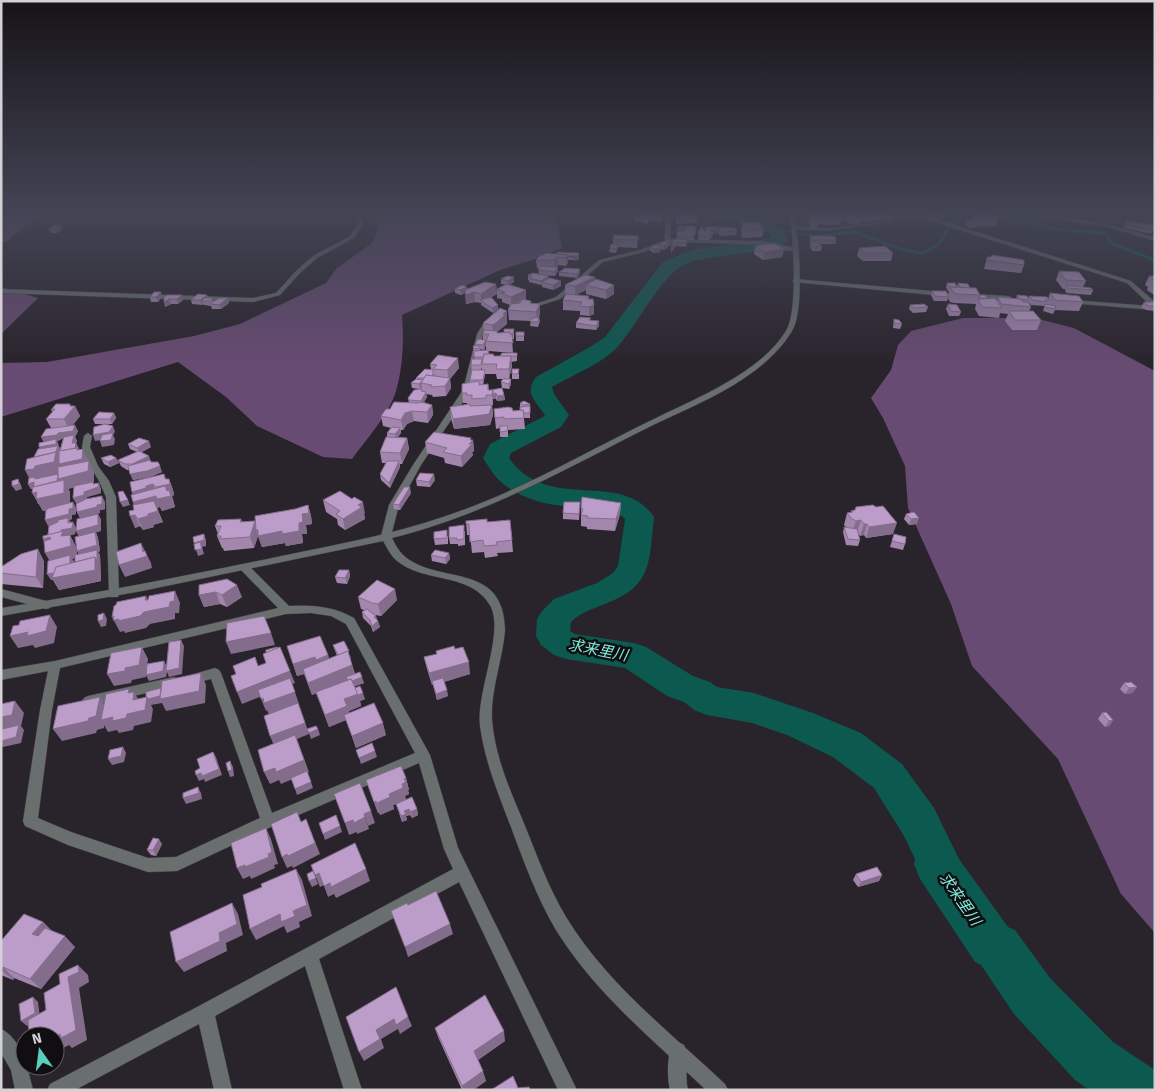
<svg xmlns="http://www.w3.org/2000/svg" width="1156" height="1091" viewBox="0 0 1156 1091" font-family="'Fira Sans','Noto Sans JP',sans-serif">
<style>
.forest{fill:#684b72}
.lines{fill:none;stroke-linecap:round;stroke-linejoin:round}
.stream{stroke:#0b594f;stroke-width:3}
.river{fill:#0b594f;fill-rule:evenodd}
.minor-casing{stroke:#443f46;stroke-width:1}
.tertiary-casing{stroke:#443f46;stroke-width:1}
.minor{fill:#696f6e;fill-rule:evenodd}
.tertiary{fill:#696f6e;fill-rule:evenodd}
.wall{fill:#a286ac;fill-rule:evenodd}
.shaded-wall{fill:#846d8c;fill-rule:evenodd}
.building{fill:#bc9cc8;stroke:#846d8c}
.labels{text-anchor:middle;stroke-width:5;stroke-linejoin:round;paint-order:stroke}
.water-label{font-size:15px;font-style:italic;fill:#82ebd8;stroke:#100e11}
</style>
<rect width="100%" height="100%" fill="#29232b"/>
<g class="forest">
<path d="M1,214H40L7,241L1,243Z"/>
<path d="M375,214H550L556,219L562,248L535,259L500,270L402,315C404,339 403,367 396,391C390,413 365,441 352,459L323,457L257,426L226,397L178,362L1,417V363L47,362L194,336L240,324L326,283L336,269L372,243L378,229Z"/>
<path d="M1,287L38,298L1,334Z"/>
<path d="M963,318H1034L1074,328L1155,371V933L1121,894L1058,759L972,666L951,604L908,508L905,466L883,418L871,398L891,370L898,345L911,331Z"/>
</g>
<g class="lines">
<g class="stream">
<path d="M989,215L1056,229L1104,233L1108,236L1110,243L1155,260"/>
<path d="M774,229L814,236L854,232L903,250L921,253L928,251L939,244L956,216L981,215"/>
</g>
<path class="river" d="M713,214C732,214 784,217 788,240C778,255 709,253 685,264C662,275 638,323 620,344C606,362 573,375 552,387L554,394L569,415L561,427L511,453L509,458C548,514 621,468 654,517C649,562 653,586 605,604C592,609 580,613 571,622L570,631L575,634L634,643L646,647L693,676L710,682L717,687L754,693L813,713L861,733L902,764L934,808L959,859L1008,927L1015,930L1050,978L1113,1042L1155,1070V1090H1089L1075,1080L1014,1014L981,965L975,962L920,879L914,864L915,859L904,836L874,788L833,757L787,735L752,723L707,715L694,710L684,702L667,696L625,668L566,659L554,655L541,645L536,636L537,619L542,611L554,599L597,583L613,573L618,566L625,519C609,503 587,508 567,506C543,505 513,496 496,477C491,471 487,464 483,458L490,444L543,417L545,415C535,401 524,393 536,377L590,347L605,337L662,263L681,254L697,249L772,238L768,232L715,217Z"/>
<g class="minor-casing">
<g id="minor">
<path d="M356,214H360L363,225L354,238L317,258L300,273L280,295L253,302L1,293V289L253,298L276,293L296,271L313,256L350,236L357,225Z"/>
<path d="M662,214H667L671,223L670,241L667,243L664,241L666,223Z"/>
<path d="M914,214H921L1131,281L1155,302V310L1069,303L1068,302L1071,300L1151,306L1127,283L915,216L878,224L824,231L802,230L791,227L794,225C827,233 880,223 914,214Z"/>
<path d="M1019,214C1065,214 1111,225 1155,237V241L1105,226L1021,215Z"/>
<path d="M675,239L764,241L799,249C789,253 774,248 764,245L673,242V240Z"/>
<path d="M661,242L664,244L663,245L644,252L603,262L560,299L526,310L523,308L556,297L599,260L640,250Z"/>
<path d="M795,279L944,292L947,294L944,296L793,282V280Z"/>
<path d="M974,294L1009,296L1012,298L1009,300L972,297V295Z"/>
<path d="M492,319L497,320L488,326L483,334L471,390L421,465L399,505L391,536L389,538H383L381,536L389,505L413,465L463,390L477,334L483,324Z"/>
<path d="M88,433L92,436L90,447L98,466L109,481L116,497L119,594L118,597H110L109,594L106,497L99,481L90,466L82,447L84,436Z"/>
<path d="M244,564L248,565L289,606C312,605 333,606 354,618L430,755L458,848L577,1090H558L459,882L319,959L362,1090H344L305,966L215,1016L232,1090H214L199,1024L75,1090H47L50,1084L199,1006L453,869L444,849L419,763L273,826L177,871L148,872L68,845L25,826L23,821L40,710L48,671L1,680V670L55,661L278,608L240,569L239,567L240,565ZM311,613L331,616L346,624L415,753L272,813L221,673L219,670L215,668L187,676L185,679L187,682L191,684L211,679L260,818L176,857L148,858L71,832L38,818L52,710L60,668L286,614Z"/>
<path d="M1,589L50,602L51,605L50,608L46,609L1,597Z"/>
<path d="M174,677L178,679L180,682L178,685L174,687L88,706L84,704L82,701L84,698L88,696Z"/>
<path d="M1,1029C13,1034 25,1053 25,1066H27L33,1090H15L11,1070L1,1053Z"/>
<path d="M678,1042L684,1045C690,1059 684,1075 688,1090H670C667,1077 667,1057 672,1045Z"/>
</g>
</g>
<g class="tertiary-casing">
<path id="tertiary" d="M790,214H794C799,238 805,310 792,331C760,383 692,405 639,432C559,473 480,516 392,538C395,544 398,550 403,555C437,586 504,560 505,630C503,658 490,692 492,720C495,756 509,788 523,821C536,853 548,887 566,917C606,983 670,1032 725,1084L728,1090H706C653,1040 595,993 556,930C537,898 524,862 511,827C498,793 485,762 480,726C476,693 504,634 491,607C472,571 423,584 396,560C390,555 387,547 383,541L142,591L1,616V608C94,594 186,576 277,557C334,545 391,535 446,516C518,492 584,453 652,420C694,399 763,372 787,329C798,308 793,238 790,214Z"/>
</g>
<use href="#minor" class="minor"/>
<use href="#tertiary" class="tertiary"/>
</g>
<g class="wall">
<path d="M634,214H663L662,221H648V224L634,221Z"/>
<path d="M676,214L698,215L697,223L676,224Z"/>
<path d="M807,214H901V216L891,217V219L861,222L860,225H852L843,220V217H841H842L840,225H823L819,223L817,229L810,228L808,220L809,216H811Z"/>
<path d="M926,214H949L942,219L926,215Z"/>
<path d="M974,214H994L998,218L995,226L979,227L977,225L976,228H969L965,224L966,220H972Z"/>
<path d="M1126,221L1153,230L1151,234L1124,228Z"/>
<path d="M742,222L764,229L762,237L742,238L741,230Z"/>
<path d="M61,225L62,229L57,233H51L49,229Z"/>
<path d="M678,226L696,231V235H694V240H687L686,247L676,246L671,253L672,244L664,250L661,249L660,252L653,253L650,250L651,246H658L659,243L673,239V243L677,239V228Z"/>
<path d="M705,227L717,234H713V236L709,240H699L698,237V232L705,231Z"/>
<path d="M718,227L737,231L736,235L720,236L717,231Z"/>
<path d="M638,236L637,248L618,247L616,253L609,252L610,248L613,244V239Z"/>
<path d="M810,236L836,240V244H819L822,246L821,251H812L810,246Z"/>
<path d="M755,246L784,249L782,257L763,260L754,254Z"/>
<path d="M859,248L893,253L891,261H863L857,256Z"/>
<path d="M546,253L579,258L578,260H568V263L566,266L558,265L557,267H558V271L555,276L544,275L549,279L561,286L553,290L542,287V284L541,285L529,282V280H528V275L539,274L538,268H537L536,260L544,255Z"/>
<path d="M987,257L1024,265L1021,273L984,269Z"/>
<path d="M1059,271L1086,281L1083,287L1093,290L1091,295L1066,293L1065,289H1063L1056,280Z"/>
<path d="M559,272L580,273L577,278L559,276Z"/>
<path d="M1149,276H1155V294H1153L1147,290L1148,287L1145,285Z"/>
<path d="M501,279L514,282L509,285L526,290V299L525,300L531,303L540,313L539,317L540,321L538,327L530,326L531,321L509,320L508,310L510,305L502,302V299L497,298V289L505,284H501Z"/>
<path d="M595,279L614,294L606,299L586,294V290L576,295L589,299L594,305V314L589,316L580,315V311L563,310V300L566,294H565V285Z"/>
<path d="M947,283L957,287L958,283L970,288L980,295L988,299L997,300L998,297L1016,299L1017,295L1028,298L1029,296L1048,299L1050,293L1083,302L1079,311L1055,310L1053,314L1043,311L1045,305L1044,306L1031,305L1028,302L1031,307L1029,311L1041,320L1037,330H1012L1005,321L1008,314L1000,313L999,318L979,316L975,309L976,304L954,303L950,302L948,298L947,301H934L931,295L932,291L948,295L949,291H948L946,287Z"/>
<path d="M496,284L497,294L491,297L498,305V309L493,313L481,305V303L475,302L466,304L465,293L461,295L455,293V289H467Z"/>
<path d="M207,295L208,298L214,301L228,298L229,303L221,309H212L211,306L204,305L203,304L202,305L192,304L191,300Z"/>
<path d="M150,297H162L158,302H151Z"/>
<path d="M164,297L183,300L178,304H171L165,307Z"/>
<path d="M1144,302H1155V311L1146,310L1141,307Z"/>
<path d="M948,304L961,312L959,316H949L946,309Z"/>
<path d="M910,305L928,307L926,312L913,313L909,309Z"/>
<path d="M894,319L902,324L900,329L893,328Z"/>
<path d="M507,320L506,321L507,324L497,332V333H504L514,329V339H512L513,353L489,351V354L494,356H500L517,353V361L511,362L512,366L509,379H511V384L509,389L502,388L501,382L503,379H497L496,374H485L483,385L488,384L489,390L504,395L505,400L497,401L496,399H493V405H492L493,415L490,425L454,429L451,418L450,407L467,405V403H463L462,384L470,382V380L482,370V367L481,370H472L471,365L475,359L473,346H476L475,344L483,340V334L484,331L483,323ZM486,345V350L481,351L480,349L484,350Z"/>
<path d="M591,320L599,326L596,330L576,328V323Z"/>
<rect x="516" y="332" width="8" height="9"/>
<path d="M430,364L459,368L450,379L451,388L446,396L433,397L432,395L426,394L427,397L424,402L432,405L433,415L428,423L414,421L407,424L403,430H401V433L398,437L407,438L409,449L402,464H400V467L390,488L381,480L380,474L386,463H382L380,452L387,437V433L391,428L383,426L381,416L390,409L409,403L408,398L419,389L412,388L411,383L416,379V378L431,369Z"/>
<path d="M512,369L519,374V379H512Z"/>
<path d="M520,403L530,404V418H524L525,429L508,430V437H500V428L496,429L494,409L513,411L520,410Z"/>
<path d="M71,406H75L80,416L72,426L78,431L75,437L77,441L76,443L79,450L88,460L94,472V482H93L94,484L101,489V493L87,497V498L105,502V509L100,510V513L80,518L77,512L76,503L73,498L74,487L68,489L70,492V503L76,508V514L72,515V519L69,520L71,522H73L76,528L75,534L66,536L70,535L76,547L77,555L79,554L77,551L79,536L101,519V531L96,532L98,538L100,551L98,552L100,555L101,581L59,590L53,580H51L50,561L43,539L48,535L49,526L46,510L43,511L39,504H38L33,489H31L28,484L34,457L44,442L41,437L51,428L46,419L53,412L51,410ZM63,438L60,450L57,441L60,440L61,439ZM75,558V562L74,563L72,559Z"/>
<path d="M114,413L116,418L112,424H95L93,419Z"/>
<path d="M471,440H473L474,451L472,452L473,455L462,467L445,463L444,458L427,453L425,442Z"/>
<path d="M128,444L151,447L142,452L151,462L162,472L150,477L133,480L129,470H127L121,466L118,460L137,452L130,449Z"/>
<path d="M101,458H116L119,463L110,467L104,464Z"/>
<path d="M164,474L166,479H169L173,490L174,495L172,496L175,507L162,511L160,507L157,508L163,522L153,525L154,527L143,530L140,526L135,528L133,495L132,492Z"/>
<path d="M416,480H435L430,487L417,486Z"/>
<path d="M411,493L400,510L394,509L393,504Z"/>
<path d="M323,500L365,514H364L365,519L345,530L338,525L337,519L326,512Z"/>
<path d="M580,502L579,520L563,519V513Z"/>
<path d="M621,503L620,514L615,531L587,529V527L581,526V508Z"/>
<path d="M308,505L311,516L312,524L306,525L307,534H302L303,543L286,546L285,543L262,547L258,536L254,548L224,551L223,548H222L217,536L218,534L215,526L241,519L242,522L255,521L256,524Z"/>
<path d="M851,511L893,534L866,538L864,535L860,536L857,532L860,540L858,546L846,545L843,532L844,527H846L844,525L847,513H850Z"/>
<path d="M906,514L917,524L909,525L904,519Z"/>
<path d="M466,521L487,522L512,540L513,552L497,553L498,556L485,558L484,552L472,553L470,535H467Z"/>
<path d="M465,531V545L458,546V544H450L449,538Z"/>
<path d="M894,534L905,544L903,550L890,547Z"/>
<path d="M448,536V544L435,545L434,539Z"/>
<path d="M449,553L450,559L446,564L432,561L431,555Z"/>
<path d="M44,561L43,588L1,584V567Z"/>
<path d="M349,570L350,576L347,584L337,583L335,577Z"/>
<path d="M199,585L242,597L227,607L220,604L204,607L199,595Z"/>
<path d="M358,597L397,600L381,616L375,615L378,621L380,627L373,632L371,626L363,618L362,612L364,610L361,609Z"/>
<path d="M333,645L351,657L350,658L355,674L364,683L354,686L365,699L360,701L361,706L349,711V713L386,735L356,748L346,720L329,727L316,693L312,695L304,674L297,676L287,646L328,655L329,659L337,656Z"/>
<path d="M455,649L470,674L444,682L448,696L437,700L433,685H432L427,669L424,657L437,654L436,651Z"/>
<path d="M1124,683L1137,687L1132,693L1125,694L1120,689Z"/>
<path d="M1102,713L1113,720L1109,726L1105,727L1098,719Z"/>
<path d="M406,778L409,790H408L409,794L405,796L406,800L417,809L418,815L412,818L410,815L406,816L407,820L402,822L396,804L393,805L394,809L380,815L379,812L378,813L366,780Z"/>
<path d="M162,844L156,856L151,855L147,850Z"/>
<path d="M856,874L882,875L879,881L858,887L853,880Z"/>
<path d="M43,922L51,930L75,947L41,989L14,978L13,980L1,975V941Z"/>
<path d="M435,1028L505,1041L478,1060L486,1081L473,1090H462L438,1037Z"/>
</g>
<g class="shaded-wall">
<path d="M892,214H901V216L892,217Z"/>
<path d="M943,214H949L942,219Z"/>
<path d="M853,221H861L860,225H852Z"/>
<path d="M61,225L62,229L57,233L56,229Z"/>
<path d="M717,230V234H713V236L709,240L711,231Z"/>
<path d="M673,239V243L664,250V246Z"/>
<path d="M676,242V246L671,253V249Z"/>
<path d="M661,248L660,252L653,253V249Z"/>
<path d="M784,249L782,257L763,260L764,252Z"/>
<path d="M579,253V258L578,260L573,261V256Z"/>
<path d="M568,255V263L566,266V258Z"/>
<path d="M557,257L558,265L555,269L554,260Z"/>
<path d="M558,267V271L555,276V272Z"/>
<path d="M580,269V273L577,278V274Z"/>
<path d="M549,276V281L542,282V284L541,285V281Z"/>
<path d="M514,277V282L508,285V281Z"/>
<path d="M595,277V286L586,285V290L575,295V286Z"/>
<path d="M561,281V286L553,290V285Z"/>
<path d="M496,284L497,294L484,302L481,301V294Z"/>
<path d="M614,285V294L606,299V290Z"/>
<path d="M467,287L468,292L461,295L460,290Z"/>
<path d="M526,290V299L511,306V297Z"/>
<path d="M161,292L162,297L158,302L156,297Z"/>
<path d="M474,292L475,302L466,304V295Z"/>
<path d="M182,295L183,300L178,304L177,299Z"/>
<path d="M207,295L208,299L202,301L203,304L202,305L200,300Z"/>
<path d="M228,298L229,303L221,309L219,305Z"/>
<path d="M169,299L171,304L165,307L164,302Z"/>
<path d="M540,304V313L537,321L536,312Z"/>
<path d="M498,305V309L493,313L492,308Z"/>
<path d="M594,305V314L589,316V307Z"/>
<path d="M507,311V324L497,332V343V333L493,334L492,325Z"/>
<path d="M599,321V326L596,330V326Z"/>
<path d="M486,340V345L484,350L483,345Z"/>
<path d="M511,356L512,366L509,379V369Z"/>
<path d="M458,358L459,368L450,379L451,388L446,396L445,386L449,380L447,370Z"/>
<path d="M485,370V375L483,385V380Z"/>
<path d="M511,379V384L509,389V384Z"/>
<path d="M423,380L421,383L422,387L420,390L419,384Z"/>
<path d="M426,392L427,397L421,406V401Z"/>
<path d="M496,393V399H493V405L492,394Z"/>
<path d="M504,395L505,400L497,401V396Z"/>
<path d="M70,404L72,409L75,406L80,416L69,430L64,419Z"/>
<path d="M432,405L433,415L428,423L427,412Z"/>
<path d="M492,405L493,415L490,425L454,429L453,419Z"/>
<path d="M412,411L414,421L407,424L403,430L401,420L405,413Z"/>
<path d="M114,413L116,418L112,424L110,419Z"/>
<path d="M75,425L78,431L75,437L77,441L76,443L81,453L83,449L88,460V470L60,474L31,482L25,470L35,466L42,453L39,447L44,442L41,437L58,433ZM74,437L72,443L61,451L57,441L60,440L61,439ZM60,454L61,463L59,458Z"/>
<path d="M113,426L115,432L113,435L115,439L114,445L102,447L100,441L112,438L95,441L93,435Z"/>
<path d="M400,428L401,433L396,440L395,434Z"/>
<path d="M407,438L409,449L402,464L400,453Z"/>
<path d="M471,438V442L473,440L474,451L472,452L473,455L462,467L461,456Z"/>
<path d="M149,441L151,447L140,453L137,448Z"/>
<path d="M149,456L151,462L134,470L132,464Z"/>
<path d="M116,458L119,463L110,467L108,462Z"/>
<path d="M89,461L94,472V482H93L96,488L99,483L101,489V493L87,497V501L76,503L73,498L84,492L93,484V482L68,489L70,492V505L43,511L32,493L58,474Z"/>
<path d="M399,461L400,467L390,488L389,483Z"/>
<path d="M160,466L162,472L150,477L133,480L130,474Z"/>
<path d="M164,474L168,484L169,479L173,490L174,495L172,496L175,507L162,511L160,507L138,514L133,502L136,501L132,492L146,486L153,484L158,496L161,498L156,487L165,479Z"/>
<path d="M434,474L435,480L430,487L429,482Z"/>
<path d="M18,479L21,485L22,489L16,491L12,486Z"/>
<path d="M34,482L37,488L31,489L28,484Z"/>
<path d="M410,487L411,493L400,510L399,505Z"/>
<path d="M102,496L105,502V509L100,510V513L80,518L77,512L97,505Z"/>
<path d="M128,500L130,505L123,507L120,502Z"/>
<path d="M73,502L76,508V514L72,515V519L69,520L71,524L73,522L76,528L75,534L65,536L70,535L76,547L77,557L72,559L74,561V574L95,557L97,552L80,557L77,551L79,537L76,531L98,514L101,519V531L96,532L98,538L100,551L98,552L100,555L101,581L59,590L53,580H51L47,574L52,565L45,553L50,551L43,539L61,530L68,523V520L48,526L45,520L69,509Z"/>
<path d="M363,502L365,514H364L365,519L345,530L343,519L358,505Z"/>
<path d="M621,503L620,514L615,531L616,519Z"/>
<path d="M308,505L311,516L312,524L306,525L307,534H302L303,543L286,546L285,543L262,547L258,536L254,548L250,537L255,521L258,530L299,523L302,514Z"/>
<path d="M158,511L163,522L153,525L154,527L143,530L138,519L148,514Z"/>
<path d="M135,515L140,526L135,528L130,516Z"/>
<path d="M919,518L917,524L909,525L911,519Z"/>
<path d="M861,520L857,532H852L856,521Z"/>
<path d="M897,523L893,534L866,538L869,527Z"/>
<path d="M864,524H867L864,535L860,536Z"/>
<path d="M204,534L206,540V546L202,547L204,554L198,556L194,543Z"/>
<path d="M141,543L151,563L152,568L125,577L119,565L143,552Z"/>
<path d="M38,549L44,561L43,588L36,577Z"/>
<path d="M449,553L450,559L446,564L445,558Z"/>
<path d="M349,570L350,576L347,584L345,578Z"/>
<path d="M237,585L242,597L227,607L222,595Z"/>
<path d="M395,589L397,600L381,616L378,604Z"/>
<path d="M175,591L180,603L179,613H175V619L150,624L146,628L125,633L124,631L120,632L112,617L145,600L146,596L152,608L170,602Z"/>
<path d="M216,592L220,604L204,607L199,595Z"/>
<path d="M104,613L107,619L106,626L101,627L98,621Z"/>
<path d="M50,615L57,627L54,643L35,648L33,645L18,648L10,636Z"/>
<path d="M376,616L380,627L373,632L372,626L374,617Z"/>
<path d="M271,633L275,645L231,654L226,642Z"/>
<path d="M181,640L184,646L182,674L169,677L167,672L166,677L149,681L146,675V677L132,680L131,683L114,686L107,674L125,668L142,647L148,659L146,675L164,661L167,667Z"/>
<path d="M328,655L331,667L320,672L316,660Z"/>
<path d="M315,657L319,669H303L304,674L297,676L293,664Z"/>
<path d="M469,662L470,674L433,685L432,681L433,685H432L429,673Z"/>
<path d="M352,665L356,677H346L348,681L312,695L308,683Z"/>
<path d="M290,671L295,683L242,704L237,692Z"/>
<path d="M201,673L206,685L205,703L166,711L162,703L151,705L153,709L151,722L134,726L133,730L119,733L117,730L108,732L104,725V728L97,730L96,733L62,741L53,729L89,718L100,697L107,709L128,693L129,689L134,697V692L141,704L147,697Z"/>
<path d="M362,677L364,683L351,688L349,682Z"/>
<path d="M1137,687L1132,693L1125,694L1129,688Z"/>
<path d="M447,690L448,696L437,700L436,694Z"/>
<path d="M295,692L309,734L297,739L309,772L281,784L279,780L270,784L264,772L275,748L270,736L269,715L267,710L266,711L261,699Z"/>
<path d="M363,693L365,699L360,701L361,706L349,711L351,718L344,715L346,720L329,727L325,715L344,699L358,694Z"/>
<path d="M15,701L24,713L21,726L24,730L21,743L3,747L1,745V717Z"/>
<path d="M1113,720L1109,726L1105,727L1109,721Z"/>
<path d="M383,723L386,735L356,748L352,736Z"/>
<path d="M318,729L320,735L311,739L309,733Z"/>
<path d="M123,747L126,753L124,762L112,765L108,759Z"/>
<path d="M375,751L377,757L361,764L359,758Z"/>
<path d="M213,752L216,757L222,775L205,782L204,779L199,781L196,775Z"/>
<path d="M230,761L233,767L234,776L230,777L228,771Z"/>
<path d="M406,778L409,790H408L409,794L405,796L406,800L393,805L394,809L380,815L377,803L402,784L404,779Z"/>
<path d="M311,782L313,788L297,795L295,789Z"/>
<path d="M198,787L201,793L202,799L186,804L183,798Z"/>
<path d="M376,801L379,812L378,813L374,802Z"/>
<path d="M409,809L410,815L406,816L407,820L402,822L401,816L404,811Z"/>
<path d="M417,809L418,815L412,818L410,812Z"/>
<path d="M371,811L375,823L368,826L364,814Z"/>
<path d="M365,817L369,829L357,834V832L349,835L345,823L353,820Z"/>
<path d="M306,819L320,854L293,868L292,866L287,868L282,857Z"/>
<path d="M340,826L342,832L325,840L323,834Z"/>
<path d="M266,828L271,839L278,864L274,865L275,868L251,879L250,876L243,879L237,868L268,854Z"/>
<path d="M159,839L162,844L156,856L153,850Z"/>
<path d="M296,869L302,880L312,916L299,922L300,927L287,933L284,926L256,940L250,929L280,914L293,911Z"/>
<path d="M366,869L370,881L336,898L334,894L328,897L324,886Z"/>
<path d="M313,871L318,884L312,887L309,881Z"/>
<path d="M319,873L324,885L320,887L315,875Z"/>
<path d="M882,875L879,881L858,887L861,882Z"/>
<path d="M232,903L238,914L243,935L226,943L227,951L184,972L176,962L219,933Z"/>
<path d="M43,922L53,933L43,945L32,934Z"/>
<path d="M450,924L453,934L408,957L405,947Z"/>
<path d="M65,936L75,947L41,989L30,979Z"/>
<path d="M78,965L88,975L89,982L79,988L87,1040L72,1048L69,1045L55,1052V1037L68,977Z"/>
<path d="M3,967L14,978L13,980L1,970Z"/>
<path d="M33,997L38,1002L40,1018L27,1026L21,1021Z"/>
<path d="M408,1017L412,1026L400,1034L398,1029L381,1039L384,1048L364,1061L359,1052L376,1030L394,1019Z"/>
<path d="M504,1031L505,1041L476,1061L474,1051Z"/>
<path d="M483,1071L486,1081L473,1090H463L462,1086Z"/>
</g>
<g class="building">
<path d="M638,214H649V216Z"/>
<path d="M676,214H698V215L676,216Z"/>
<path d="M816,214H837L842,217H824Z"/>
<path d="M844,214H851L861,221H853L844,216H847Z"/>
<path d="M880,214H890L892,215H879Z"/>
<path d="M977,214H994L998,218L982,219Z"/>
<path d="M809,216L812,217L819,222L818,225L810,224Z"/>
<path d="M966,220H972L977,224H970Z"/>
<path d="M1126,221L1154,225L1153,230L1126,224Z"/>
<path d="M742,222L760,223L764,229L743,230Z"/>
<path d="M54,225H61L56,229H49Z"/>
<path d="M678,226H695L696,231H694V236H677V231L685,232V228H677Z"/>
<path d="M702,226L704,231H706L705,227H717V230L711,231L713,232L709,236H699L698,232Z"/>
<path d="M718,227L735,228L737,231L720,232Z"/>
<path d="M614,235L638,236V240L613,239Z"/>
<path d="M810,236H830L835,237L836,240H813Z"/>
<path d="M673,239L664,246L659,243Z"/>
<path d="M674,239H687V243L676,242L671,249Z"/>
<path d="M810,242H816L822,246H813Z"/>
<path d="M774,243L784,249L764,252L755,246Z"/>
<path d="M611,244L618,245L617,249L610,248Z"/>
<path d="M657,244L661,248L653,249L651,246Z"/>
<path d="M885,246L893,253H865L859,248Z"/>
<path d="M557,252L579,253L578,256H568V255L556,254Z"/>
<path d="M546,253L568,255L566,258L557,257L554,260H536L541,255H544Z"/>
<path d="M992,255L1024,260V265L987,260V257H991Z"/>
<path d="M543,266L558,267L555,272L539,270L538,267Z"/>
<path d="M565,268L580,269L577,274L559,272Z"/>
<path d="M1059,271L1079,272L1086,281L1066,280Z"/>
<path d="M533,273L549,276L541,281L529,278L532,276L528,275Z"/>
<path d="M585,275L595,277L575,286L565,285Z"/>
<path d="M507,276L514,277L508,281L501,279Z"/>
<path d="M1149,276H1155V280Z"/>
<path d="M550,278L561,281L553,285L542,282Z"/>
<path d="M596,279L614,285L606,290L586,285Z"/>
<path d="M485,282L496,284L481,294L474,292L466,295L465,290Z"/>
<path d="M947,283H955L957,287H949Z"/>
<path d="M958,283L968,284L970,288L960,287Z"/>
<path d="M507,284L526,290L511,297L501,293L505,292L497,289Z"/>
<path d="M462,285L467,287L460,290L455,289Z"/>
<path d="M1066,285L1091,288L1093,290L1068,288Z"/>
<path d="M950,287L976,288L980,295L957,294L953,292Z"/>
<path d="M932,291H946L949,297L935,296Z"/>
<path d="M154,292H161L156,297H150Z"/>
<path d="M1050,293L1079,296L1083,302L1055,300Z"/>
<path d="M198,294L207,295L200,300H191Z"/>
<path d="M566,294L589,296L588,299H593L594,305L589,307L580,306L582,302L563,300Z"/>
<path d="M167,295H182L177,299H169L164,302V297Z"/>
<path d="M980,295H985L988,299L979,298Z"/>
<path d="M1017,295L1027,296L1029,300L1020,299Z"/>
<path d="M1029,296L1047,297L1049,300H1045L1046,302L1033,300Z"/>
<path d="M491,297L498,305L492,308L480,300Z"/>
<path d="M998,297L1021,299L1023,302H1028L1031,307L1001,304Z"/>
<path d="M204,298H213L210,301H202Z"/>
<path d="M219,298H228L219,305L210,304Z"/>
<path d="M995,298L1002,308L982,307L978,299Z"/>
<path d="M522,299L531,301L530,303L540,304L536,312L508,310L511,304L520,303Z"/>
<path d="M1144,302H1155V306H1148Z"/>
<path d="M924,304L928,307L914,308L910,305Z"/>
<path d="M948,304L957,305L961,312L951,311Z"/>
<path d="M1046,304L1056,306L1055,309L1044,307Z"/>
<path d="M500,308L507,311L503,314H506L496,323L492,325L483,323Z"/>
<path d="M1009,311H1033L1041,320H1015Z"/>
<path d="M539,317L538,322H530L532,318Z"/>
<path d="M580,317L591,318L589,320L599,321L596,326L576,323Z"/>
<path d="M894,319L899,320L902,324L894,323Z"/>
<path d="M504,329H514L513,334H510V332L504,333Z"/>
<path d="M484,330L497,331V333L510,332V334H512L513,343L486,341L489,334H483Z"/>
<rect x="516" y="332" width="8" height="4"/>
<path d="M478,339L486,340L483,345L475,344Z"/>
<path d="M473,346H480V348L474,349Z"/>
<path d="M488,350L489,354H484L483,357H474V351Z"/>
<path d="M502,353H517V356H500Z"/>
<path d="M484,354H493L494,356H511L509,369H496L497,364H482Z"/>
<path d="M438,355L458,358L447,370L433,369L437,365L430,364Z"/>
<path d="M472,359H482L481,365H471Z"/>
<path d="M425,369L433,370V374L432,375H436L435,376L426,375L425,378H416Z"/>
<path d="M512,369H519L518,374H512Z"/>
<path d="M472,370H485L483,380H470Z"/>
<path d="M426,375L450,378L445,386L431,387L432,385L421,383Z"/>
<path d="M416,379L423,380L419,384L411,383Z"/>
<path d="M503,379H511L509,384L501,382Z"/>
<path d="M479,381V385L488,384V390H493L492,395H486V398L472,399V395H466L467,393H462V384Z"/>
<path d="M502,388L504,395L497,396L496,393L493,394V390H491Z"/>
<path d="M422,389L421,391L426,392L421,401L409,400L408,398L414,390Z"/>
<path d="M524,401L530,404L524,405L520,403Z"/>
<path d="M394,402L418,403L421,402L432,405L427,412L412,411L405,413L401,420L381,416L386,409H390Z"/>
<path d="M56,404H70V406H75L64,419H46L55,409L51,410Z"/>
<path d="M470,404V406L492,405L489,414L453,419L450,407Z"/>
<path d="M530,406V413H524L523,410H520V407Z"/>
<path d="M508,407L512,408L513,411L523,410L524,418L504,419V417L495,418L494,409Z"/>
<path d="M99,412L114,413L110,419H93Z"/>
<path d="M105,424L113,426L109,432L93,435L94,427Z"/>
<path d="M75,425L73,431L58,433L57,435L41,437L46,429Z"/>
<path d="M500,426H508L507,431L500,432Z"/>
<path d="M392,427L400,428L395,434L387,433Z"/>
<path d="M434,432L471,438L470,440H473L469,444H472L461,456L443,452L447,448L425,442Z"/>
<path d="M113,433L111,440L100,441L102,435Z"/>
<path d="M74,435L72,443H76L75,448L78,447V449L77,448L60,451L64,437Z"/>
<path d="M386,437L407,438L400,453L380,452Z"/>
<path d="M139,438L149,441L137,448L128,444Z"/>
<path d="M56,439V444L39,447V443Z"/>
<path d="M58,446L55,454L56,452L34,457L38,449Z"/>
<path d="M77,448V450L83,449L82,459L59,464V451Z"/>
<path d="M139,451L149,456L132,464H125L118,460Z"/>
<path d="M56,452L54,462L35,466L34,469L25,470L27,459Z"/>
<path d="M111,455L116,458L108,462L101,458Z"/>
<path d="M150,460L151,462H158L160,466L147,471L130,474L128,466Z"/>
<path d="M89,461L88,471L58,479V467Z"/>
<path d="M387,461H399L389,483L380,474Z"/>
<path d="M420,473L434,474L429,482L416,480Z"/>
<path d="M58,474L57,481L34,487V482L28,484L29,478L35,477V479Z"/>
<path d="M164,474L165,479H169L170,484L156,487L153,484L146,486V488L132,492L130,482Z"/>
<path d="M18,479L19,484L12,486V481Z"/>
<path d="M64,480V493L36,499L37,492L32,493L33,487Z"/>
<path d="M93,482V484L99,483L98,487L84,492V495L73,498L74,486Z"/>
<path d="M165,486L167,491L169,490L171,496L157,499L156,496L133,502L131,495Z"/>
<path d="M404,487H410L399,505L393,504Z"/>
<path d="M123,491L128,500L120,502L118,492Z"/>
<path d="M340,491L352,499L354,497L363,502L358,505L362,507L343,519L336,514L340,511L323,500Z"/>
<path d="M102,496V504L97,505V507L77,512L76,504L86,499Z"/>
<path d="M582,497L621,503L616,519L587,518L588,516L581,515L583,509L581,508Z"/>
<path d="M154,501L158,511L148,514V516L138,519L135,515L130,516L129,511L134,510L133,505Z"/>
<path d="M73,502V508L69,509V514L45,520L46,510L49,508Z"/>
<path d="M564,502H580L579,514L563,513Z"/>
<path d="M308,505L309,513L302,514L303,522L299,523V531L282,534V531L258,536V530H256L255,516L295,509Z"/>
<path d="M873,505L876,507L883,506L897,523L869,527L867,524H864L861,520L856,521L852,519L847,513L853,512L851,511L855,510L856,507Z"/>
<path d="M914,512L919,518L911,519L906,514Z"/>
<path d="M98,514V525L76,531L77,519Z"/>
<path d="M68,518V523L73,522L72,528L61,530V532L48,535L49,526L58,522V520Z"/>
<path d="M241,519L240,522L255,521L250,537L220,539L221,536H217L221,526H215L218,520Z"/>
<path d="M487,519V522L510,520L512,540L496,542L497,545L484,546L483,540L470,542L469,524H466V521Z"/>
<path d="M464,525V539L457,540V538H449V527Z"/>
<path d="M844,527L857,529L860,540L848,539Z"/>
<path d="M447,530V538L434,539V532Z"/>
<path d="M63,531L61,536L70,535L71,546L45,553L44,541L51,539L50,537L43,539V536Z"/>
<path d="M95,532L97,545L77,551L75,537Z"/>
<path d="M204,534V540L194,543L193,537Z"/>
<path d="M894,534L906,537L905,544L892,541Z"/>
<path d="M200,542L202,549L195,550L194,544Z"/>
<path d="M141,543L143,552L145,551L147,556L119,565L116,552Z"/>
<path d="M38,549L36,577L1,573V567L21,554Z"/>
<path d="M97,550V561L95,557L75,562V555Z"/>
<path d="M435,550L449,553L445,558L431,555Z"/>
<path d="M70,555V564L56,567L54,573L47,574L48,561Z"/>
<path d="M95,557V570L52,578L56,567Z"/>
<path d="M339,570H349L345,578L335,577Z"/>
<path d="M227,579L237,585L222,595L216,592L199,595V585Z"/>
<path d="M377,580L395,589L378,604L372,603L358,597Z"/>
<path d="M175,591L174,601L170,602L169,607L144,612L140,616L118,621L119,619L113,620L114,616L112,617L114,606L116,605L117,602L146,596L145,600H148L149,596Z"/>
<path d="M367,609L376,616L374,617L378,621L372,626L370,620L362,612Z"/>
<path d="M104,613L103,620L98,621V615Z"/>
<path d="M50,615L46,631L27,636L28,632L10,636L13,626L19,625L20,621Z"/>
<path d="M264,616L271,633L226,642L227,623Z"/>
<path d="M320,636L328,655L316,660L315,657L293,664L287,646Z"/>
<path d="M181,640L179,668L166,671L169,642Z"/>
<path d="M344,641L349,651L338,655L333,645Z"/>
<path d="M454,646L455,649L463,647L469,662L429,673L424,657L437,654L436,651Z"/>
<path d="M142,647L139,665L125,668V671L107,674L111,653Z"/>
<path d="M277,647L278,648L266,653V650Z"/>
<path d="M280,647L290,671L237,692L231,676L236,674L233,666L255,657L258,666L266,663L263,654Z"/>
<path d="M348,651L352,665L308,683L303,669Z"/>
<path d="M164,661L163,671L146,675L147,664Z"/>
<path d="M360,672L362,677L352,681L351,679L348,680L346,677Z"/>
<path d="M201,673L199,691L160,699L162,681Z"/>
<path d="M290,678L295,692L264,703L263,698L261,699L258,690Z"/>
<path d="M443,678L447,690L436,694L432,681Z"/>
<path d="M351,679L358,694L344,699L347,706L325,715L316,692Z"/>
<path d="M1131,682L1137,687L1129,688L1124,683Z"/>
<path d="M360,686L363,693L358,695L355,688Z"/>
<path d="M161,688L160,696L148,699L147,697H146V692Z"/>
<path d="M129,689L128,693L134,692L133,700L147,697L145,710L127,714L126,718L112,721L113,717L101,720L106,694Z"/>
<path d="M100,697L96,716L89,718L88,721L53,729L58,706Z"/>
<path d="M15,701L12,715L1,717V704Z"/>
<path d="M298,703L305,723L270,736L264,716Z"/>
<path d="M374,703L383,723L352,736L344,715Z"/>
<path d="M1106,712L1113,720L1109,721L1102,713Z"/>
<path d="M19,725L16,737L1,741V732L2,729Z"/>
<path d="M316,726L318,729L309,733L307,729Z"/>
<path d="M295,735L304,760L276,772L275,768L264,772L258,750Z"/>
<path d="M372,743L375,751L359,758L356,750Z"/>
<path d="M123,747L121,756L108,759L110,750Z"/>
<path d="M213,752L219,769L202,776L201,773L196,775L195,771L200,768L197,759Z"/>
<path d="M230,761L232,770L228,771L226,763Z"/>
<path d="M401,766L406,778L404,779L406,782L402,784L403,788L389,794L390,797L377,803L376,801L374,802L366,780Z"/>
<path d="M307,771L311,782L295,789L291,778Z"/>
<path d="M360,783L371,811L364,814L365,817L354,823L353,820L345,823L334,794Z"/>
<path d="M198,787L199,793L183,798V793Z"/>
<path d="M412,797L417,809L410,812L409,809L404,811L406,814L401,816L396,804Z"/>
<path d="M297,812L301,822L306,819L315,843L288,856L287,854L282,857L271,824Z"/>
<path d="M336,815L340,826L323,834L319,823Z"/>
<path d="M266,828L272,852L268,854L269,857L245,867V865L237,868L231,843Z"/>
<path d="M153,838L159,839L153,850H147Z"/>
<path d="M355,843L366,869L331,887L330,883L324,886L319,873L315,875L311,865Z"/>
<path d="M877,867L882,875L861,882L856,874Z"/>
<path d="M296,869L307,905L293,911L295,916L281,922L280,914L250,929L243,895L262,887L261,884Z"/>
<path d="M313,871L316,878L309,881L307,874Z"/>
<path d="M436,891L450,924L405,947L391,911L407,903L408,905Z"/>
<path d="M232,903L237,924L219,933L220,941L176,962L170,932Z"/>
<path d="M24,914L43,922L32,934L38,936L45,928L65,936L30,979L3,967L1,969V941Z"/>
<path d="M78,965L79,972L68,977L76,1030L61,1038L60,1034L55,1037L29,1036L28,1020L46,1010L44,993L60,984L59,974Z"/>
<path d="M396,987L408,1017L396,1025L394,1019L376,1030L380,1039L359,1052L346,1017Z"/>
<path d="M485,995L504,1031L474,1051L483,1071L462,1086L435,1028Z"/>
<path d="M33,997L35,1013L21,1021L19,1004Z"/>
<path d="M513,1076L518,1088L529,1087L530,1090H491Z"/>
</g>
<linearGradient id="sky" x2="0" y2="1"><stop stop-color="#171318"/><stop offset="0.58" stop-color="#434555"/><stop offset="1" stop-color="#434555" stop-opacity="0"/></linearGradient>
<rect width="1156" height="367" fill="url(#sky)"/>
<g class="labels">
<g class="water-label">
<text transform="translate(598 650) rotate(11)" y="5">求来里川</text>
<text transform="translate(960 899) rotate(55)" y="5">求来里川</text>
</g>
</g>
<rect width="1156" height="1091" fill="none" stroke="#d4d1d6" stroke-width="5"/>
<g transform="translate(40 1051) rotate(346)"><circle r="24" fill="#100e11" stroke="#5e5c60"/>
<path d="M0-4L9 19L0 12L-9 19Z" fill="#5bcebb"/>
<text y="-8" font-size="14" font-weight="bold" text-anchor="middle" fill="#d4d1d6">N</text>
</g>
</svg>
